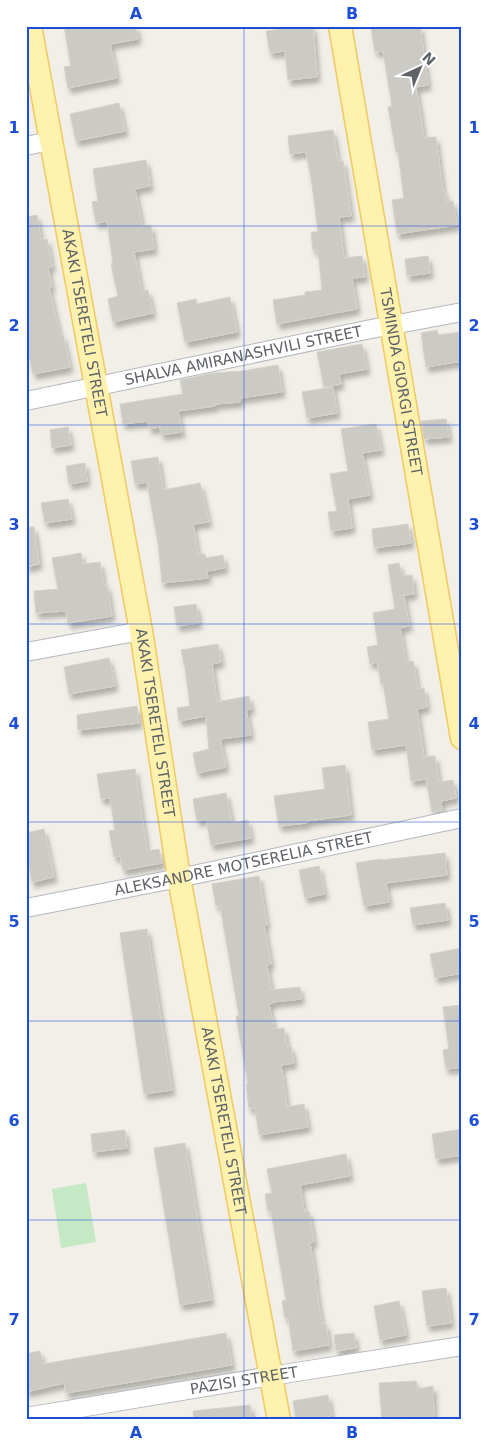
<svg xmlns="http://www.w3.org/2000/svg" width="488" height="1446" viewBox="0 0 488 1446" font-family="'DejaVu Sans',sans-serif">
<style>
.green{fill:#c5e8c5}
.building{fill:#cccac5;stroke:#d6d1c6;filter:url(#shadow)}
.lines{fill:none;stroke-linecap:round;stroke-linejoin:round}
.minor-casing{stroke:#b5b8bc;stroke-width:20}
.major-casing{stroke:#f2c960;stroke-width:25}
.minor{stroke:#fff;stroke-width:18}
.major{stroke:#fff2af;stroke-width:22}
.grid{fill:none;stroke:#1d4ed8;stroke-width:1;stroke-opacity:0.55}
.labels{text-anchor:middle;stroke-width:5;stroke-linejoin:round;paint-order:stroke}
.street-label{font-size:15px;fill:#5f6368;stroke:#fff}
.neatline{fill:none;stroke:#1d4ed8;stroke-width:2}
.grid-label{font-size:16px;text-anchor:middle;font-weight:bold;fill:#1d4ed8}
</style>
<defs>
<filter id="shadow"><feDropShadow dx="3" dy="5.5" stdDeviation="2.5" flood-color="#0004"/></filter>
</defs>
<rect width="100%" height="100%" fill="#f1efe8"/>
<path class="green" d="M86,1183L96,1242L61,1248L52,1189Z"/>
<g class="building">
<path d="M64,26H136L138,39L110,44L117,78L68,88L64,67L71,66Z"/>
<path d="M281,26H313L317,77L288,80L285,51L270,53L266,31L282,29Z"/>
<path d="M383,26H420L428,85L416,87L424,138L436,137L443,192H445L447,202L453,201L457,225L397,234L392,200L404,198L398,152H396L388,107L392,106L383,51L375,52L371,28Z"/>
<path d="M119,103L125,131L76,141L70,114Z"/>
<path d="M333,130L338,161H343L351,216L339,217L344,258L362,256L365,277L352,278L357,309L277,324L273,300L305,295V292L322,290L318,250H313L311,232H318L312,184L306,152L290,154L288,136Z"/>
<path d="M146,160L150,186L135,189L142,226L151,225L154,249L134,252L142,292L148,290L153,313L113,322L108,299L118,296L111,264H113L107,221L96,223L92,202L98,201L93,169Z"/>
<path d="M37,215L41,240L47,239L52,267L48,268L52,287H49L60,336L63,335L70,367L33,374L26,342V217Z"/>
<path d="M428,256L430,273L407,276L405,259Z"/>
<path d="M230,297L237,332L185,342L177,303L196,299L197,304Z"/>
<path d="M437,330L438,335L462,332V361L426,367L421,333Z"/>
<path d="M362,344L367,369L339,374L341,384L324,387L317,352Z"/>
<path d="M278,365L282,392L240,398V402L215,404V406L178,411L182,432L161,435L160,427L149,429L148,421L123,424L120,404L183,394L180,380L214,373L242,371Z"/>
<path d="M333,387L337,413L307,418L302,392Z"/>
<path d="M446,419L449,437L424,439L421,421Z"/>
<path d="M376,424L381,450L362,453L370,495L348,499L352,528L331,531L328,512L337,511L330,474L348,471L341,429Z"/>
<path d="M68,427L71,445L52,448L50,430Z"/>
<path d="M158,457L163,490L200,483L209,522L193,524L198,555L205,554L206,558L223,555L225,568L207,571L208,578L162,583L158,543L147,482L135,484L131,461Z"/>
<path d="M85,463L87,481L69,484L66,466Z"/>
<path d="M68,499L72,519L45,523L41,503Z"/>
<path d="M408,524L411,543L374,548L372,529Z"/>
<path d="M26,527H34L39,564L26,567Z"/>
<path d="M81,553L83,564L100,562L104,586L107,585L112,616L68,623L66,611L36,613L34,591L58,589L52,558Z"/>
<path d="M399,563L402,576L412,575L414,594L404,595L409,626L400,628L406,662L413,661L418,689L424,688L427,707L417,709L424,757L435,756L439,782L453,780L456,798L441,801L442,811L432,812L426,779L411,781L406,745L372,750L368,722L389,719L383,683L381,684L377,662L370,664L367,647L378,645L373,613L395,609L388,565Z"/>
<path d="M196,604L199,623L177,626L174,607Z"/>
<path d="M218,644L221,662L212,664L217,702L249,696L251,709L246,710L251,735L220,739L226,767L197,773L193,753L209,749L206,716L179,721L177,708L190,706L185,668L181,650Z"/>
<path d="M109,658L115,686L69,694L64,667Z"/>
<path d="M137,706L139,723L78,730L77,715Z"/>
<path d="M345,765L351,815L307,821V823L279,826L274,796L325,789L322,768Z"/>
<path d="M135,769L147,851L159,849L162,863L123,870L120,856L114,857L109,831L115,830L110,798L101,799L97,774Z"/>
<path d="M226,793L232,823L248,820L251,838L211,845L206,819L197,821L193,799Z"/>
<path d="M44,829L54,877L32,882L26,851V833Z"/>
<path d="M445,853L447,875L386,883L389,902L364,906L356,863L381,859L382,860Z"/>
<path d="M319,866L325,894L305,898L299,870Z"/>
<path d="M259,876L267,925H264L271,964L267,965L271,990L300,987L301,999L273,1002V1003L269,1004L274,1029L284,1028L287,1047L291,1046L294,1063L281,1065L287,1107L304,1104L308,1127L259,1135L255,1108H249L246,1084H248L236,1016H239L220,905L216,906L212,884Z"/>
<path d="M445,903L448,920L413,925L410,908Z"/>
<path d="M147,929L172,1090L144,1094L120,933Z"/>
<path d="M462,948V973L435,978L430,954Z"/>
<path d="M462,1005V1067L446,1069L443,1050L449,1049L443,1007Z"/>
<path d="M462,1129V1155L436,1159L432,1134Z"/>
<path d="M125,1130L127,1148L93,1152L91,1134Z"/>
<path d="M185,1143L211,1300L180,1305L154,1148Z"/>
<path d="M346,1154L350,1176L300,1185L304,1211H309L314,1242L310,1243L316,1280L315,1281L322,1324H326L329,1345L293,1351L288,1317L285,1318L282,1301L286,1300L271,1211H268L265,1194L272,1193L267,1169Z"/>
<path d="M446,1288L451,1323L427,1326L422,1291Z"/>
<path d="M399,1301L406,1335L380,1340L374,1306Z"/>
<path d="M226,1333L232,1365L66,1393L64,1383L26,1392V1354L40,1351L43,1364Z"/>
<path d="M354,1333L356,1348L336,1351L334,1335Z"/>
<path d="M416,1381L418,1389L433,1386L434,1420H409V1416L382,1418L379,1383Z"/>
<path d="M328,1395L331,1416L296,1420L293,1401Z"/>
<path d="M250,1405L252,1420H194L193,1411Z"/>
</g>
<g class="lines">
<g class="minor-casing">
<g id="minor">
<path d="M26,146L50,141"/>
<path id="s1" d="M26,401L371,329L462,312"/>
<path d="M26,652L141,631"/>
<path id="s2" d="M26,908L179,878L462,818"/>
<path id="s3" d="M26,1417L271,1376L462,1346"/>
</g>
</g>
<g class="major-casing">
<g id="major">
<path id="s4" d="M30,26L141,631L179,878L279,1420"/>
<path id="s5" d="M340,26L462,738"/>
</g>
</g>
<use href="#minor" class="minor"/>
<use href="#major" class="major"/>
</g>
<path class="grid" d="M244,26V1420M26,226H462M26,425H462M26,624H462M26,822H462M26,1021H462M26,1220H462"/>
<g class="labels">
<g class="street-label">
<text dy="5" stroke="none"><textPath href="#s4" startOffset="302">AKAKI TSERETELI STREET</textPath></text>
<text dy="5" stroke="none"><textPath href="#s1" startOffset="222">SHALVA AMIRANASHVILI STREET</textPath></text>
<text dy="5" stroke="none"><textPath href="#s5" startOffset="361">TSMINDA GIORGI STREET</textPath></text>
<text dy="5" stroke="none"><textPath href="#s4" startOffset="708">AKAKI TSERETELI STREET</textPath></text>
<text dy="5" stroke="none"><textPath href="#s2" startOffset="222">ALEKSANDRE MOTSERELIA STREET</textPath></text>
<text dy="5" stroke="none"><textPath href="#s4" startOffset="1112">AKAKI TSERETELI STREET</textPath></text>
<text dy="5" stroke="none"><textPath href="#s3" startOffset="221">PAZISI STREET</textPath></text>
</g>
</g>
<rect width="488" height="1446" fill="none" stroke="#ffffff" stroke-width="55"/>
<g transform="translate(420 68) rotate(44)" stroke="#ffffff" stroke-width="4" paint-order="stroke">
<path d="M0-4L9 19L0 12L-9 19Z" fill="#5f6368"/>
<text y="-8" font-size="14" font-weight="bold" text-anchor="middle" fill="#5f6368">N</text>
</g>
<rect x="28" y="28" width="432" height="1390" class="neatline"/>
<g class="grid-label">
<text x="136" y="19">A</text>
<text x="352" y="19">B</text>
<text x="14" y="133">1</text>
<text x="474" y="133">1</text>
<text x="14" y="331">2</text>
<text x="474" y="331">2</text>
<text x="14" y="530">3</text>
<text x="474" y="530">3</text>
<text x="14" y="729">4</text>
<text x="474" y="729">4</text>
<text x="14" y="927">5</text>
<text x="474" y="927">5</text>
<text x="14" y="1126">6</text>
<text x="474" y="1126">6</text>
<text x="14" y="1325">7</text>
<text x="474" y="1325">7</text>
<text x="136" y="1438">A</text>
<text x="352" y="1438">B</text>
</g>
</svg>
